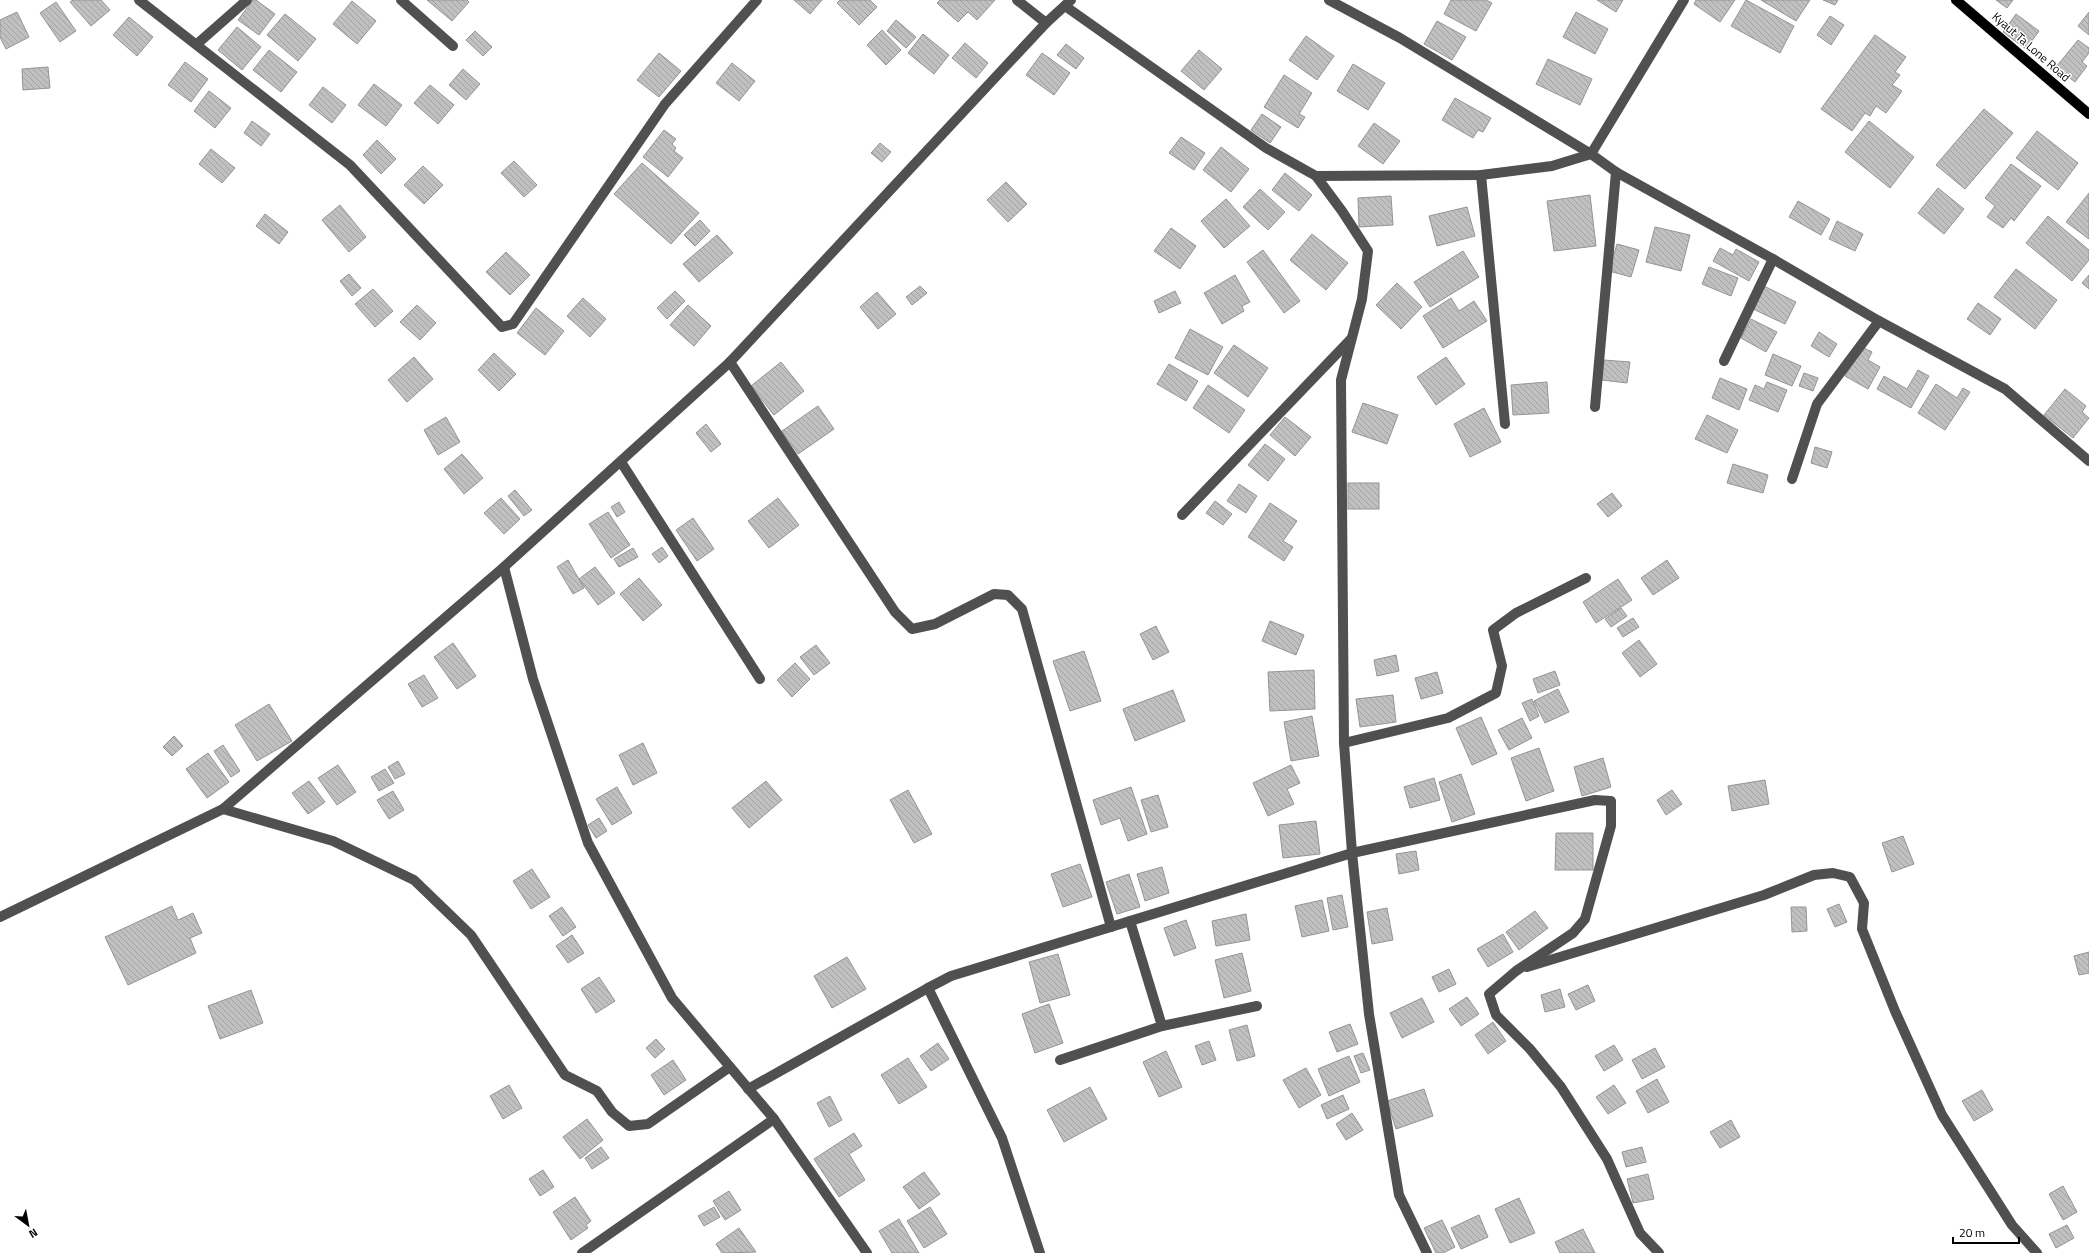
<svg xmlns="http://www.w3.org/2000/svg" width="2089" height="1253" viewBox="0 0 2089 1253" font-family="'Titillium Web',sans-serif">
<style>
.building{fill:url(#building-back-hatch);stroke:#949494}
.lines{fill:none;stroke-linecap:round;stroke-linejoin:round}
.minor{stroke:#505050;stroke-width:10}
.major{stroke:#000;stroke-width:10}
.labels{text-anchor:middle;stroke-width:3;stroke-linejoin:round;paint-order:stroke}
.street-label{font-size:12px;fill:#000;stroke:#fff}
</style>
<defs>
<pattern id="building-back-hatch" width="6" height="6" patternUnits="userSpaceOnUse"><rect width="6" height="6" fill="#c0c0c0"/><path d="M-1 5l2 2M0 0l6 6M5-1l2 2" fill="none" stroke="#a3a3a3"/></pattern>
</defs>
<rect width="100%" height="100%" fill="#fff"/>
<g class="building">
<path d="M73,0H101L110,10L91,26L70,2Z"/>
<path d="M253,0H256L275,14L259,35L238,20Z"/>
<path d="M427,0H467L469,2L452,21Z"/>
<path d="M794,0H822L810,14Z"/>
<path d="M840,0H870L877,7L859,25L837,3Z"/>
<path d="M940,0H995L977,20L968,12L958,22L937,3Z"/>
<path d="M1451,0H1486L1492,3L1476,31L1444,14Z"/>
<path d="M1597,0H1623L1616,12Z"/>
<path d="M1696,0H1735L1720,22L1694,4Z"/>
<path d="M1746,0L1794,26L1780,53L1731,26Z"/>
<path d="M1761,0H1810L1796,21Z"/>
<path d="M1823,0H1838L1835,5Z"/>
<path d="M1996,0H2013L2007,8Z"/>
<path d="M352,1L376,21L357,44L333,24Z"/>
<path d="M56,2L76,31L60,42L40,13Z"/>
<path d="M17,12L29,37L6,49L0,37V20Z"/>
<path d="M1576,12L1608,29L1595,54L1563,37Z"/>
<path d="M2089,12V35L2078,26Z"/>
<path d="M285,14L316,39L298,61L267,35Z"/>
<path d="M2016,14L2039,31L2026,49L2003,32Z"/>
<path d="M1830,16L1844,25L1831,45L1817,35Z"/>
<path d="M129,17L153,37L137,56L113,35Z"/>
<path d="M896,20L916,37L906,48L887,31Z"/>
<path d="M1437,21L1466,37L1452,60L1424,44Z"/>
<path d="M237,27L261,47L242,70L218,50Z"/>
<path d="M882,30L901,50L886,65L867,45Z"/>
<path d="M475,31L492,47L483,56L466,40Z"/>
<path d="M923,34L949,55L934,74L908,53Z"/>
<path d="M1875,35L1906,57L1895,72L1900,75L1892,85L1902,91L1886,113L1876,106L1870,116L1865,113L1852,131L1821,109Z"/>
<path d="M1306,36L1334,56L1317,80L1289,60Z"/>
<path d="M2078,40L2089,48V53L2082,62L2087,66L2075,82L2056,67Z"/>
<path d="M965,43L988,63L976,78L952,58Z"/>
<path d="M1066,44L1084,58L1076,69L1057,55Z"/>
<path d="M269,50L297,72L281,92L253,70Z"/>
<path d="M1199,50L1222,69L1204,90L1181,71Z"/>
<path d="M659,53L681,71L659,97L637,80Z"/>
<path d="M1042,53L1070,73L1054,95L1026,75Z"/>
<path d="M1548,59L1592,79L1580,105L1536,84Z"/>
<path d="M185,62L208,79L191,102L168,85Z"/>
<path d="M732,63L755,81L739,101L716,83Z"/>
<path d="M1353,64L1385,83L1368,110L1337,91Z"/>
<path d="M48,67L50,88L23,90L22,69Z"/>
<path d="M463,69L480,84L466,100L449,85Z"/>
<path d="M1284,75L1312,93L1299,114L1305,117L1298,128L1264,107Z"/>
<path d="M374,84L402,105L386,126L358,105Z"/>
<path d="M430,85L454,105L438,124L414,103Z"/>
<path d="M323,87L346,105L332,123L309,105Z"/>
<path d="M209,91L231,108L215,128L194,111Z"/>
<path d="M1455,98L1491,118L1483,132L1478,130L1473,138L1442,120Z"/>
<path d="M1984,109L2013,133L1965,189L1936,165Z"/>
<path d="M1262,114L1281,127L1270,143L1251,130Z"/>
<path d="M252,121L270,134L261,146L244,133Z"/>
<path d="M1869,121L1914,157L1890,188L1845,152Z"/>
<path d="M1374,123L1400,141L1383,164L1358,146Z"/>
<path d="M664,130L676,139L672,144L676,148L674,151L683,158L668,177L643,157Z"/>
<path d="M2037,131L2078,163L2058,190L2016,158Z"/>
<path d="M1181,137L1205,153L1194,170L1169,153Z"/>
<path d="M377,140L396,159L381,174L363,155Z"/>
<path d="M880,143L891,152L882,162L871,153Z"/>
<path d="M1221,147L1249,169L1231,192L1203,170Z"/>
<path d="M211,149L235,168L222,183L199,164Z"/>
<path d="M514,161L537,185L524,197L501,173Z"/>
<path d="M642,163L699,213L671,244L614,194Z"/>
<path d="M2011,164L2041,186L2014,221L2011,218L2003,228L1987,217L1995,206L1985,198Z"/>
<path d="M423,166L443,185L424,204L404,185Z"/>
<path d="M1285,173L1312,195L1299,211L1272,190Z"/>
<path d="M1006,182L1027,204L1008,222L987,200Z"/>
<path d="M1938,188L1964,209L1944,234L1918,213Z"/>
<path d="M1260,189L1285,212L1268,230L1243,207Z"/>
<path d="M2089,193V239L2066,222Z"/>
<path d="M1590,195L1596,246L1554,251L1547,201Z"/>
<path d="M1391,196L1393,225L1359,227L1358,198Z"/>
<path d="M1226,199L1250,226L1224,248L1201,221Z"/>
<path d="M1798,201L1830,219L1821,235L1789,217Z"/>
<path d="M340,205L366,237L349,252L322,220Z"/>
<path d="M1467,207L1475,236L1437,246L1429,216Z"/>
<path d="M265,214L288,232L279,244L256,226Z"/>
<path d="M2048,216L2089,250V260L2072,281L2026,243Z"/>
<path d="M700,220L710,231L695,246L684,235Z"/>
<path d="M1837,221L1863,234L1855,251L1829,239Z"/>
<path d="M1655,227L1690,235L1681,271L1646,262Z"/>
<path d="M1171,228L1196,246L1180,269L1154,251Z"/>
<path d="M1312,234L1348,263L1326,290L1290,260Z"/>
<path d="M717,235L733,253L699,282L683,264Z"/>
<path d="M1617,244L1639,250L1631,277L1609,271Z"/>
<path d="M1720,248L1733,255L1736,249L1759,262L1749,281L1713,261Z"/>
<path d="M1263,250L1300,301L1284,313L1247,262Z"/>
<path d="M1463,251L1479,277L1430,307L1414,282Z"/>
<path d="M506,252L530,275L510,295L486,272Z"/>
<path d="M1709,267L1738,278L1731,296L1702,284Z"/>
<path d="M2016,269L2057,300L2035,329L1994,297Z"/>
<path d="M349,274L361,288L352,296L340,281Z"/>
<path d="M1235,275L1250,302L1242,306L1244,311L1222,324L1204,293Z"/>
<path d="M2089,275V289L2082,283Z"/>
<path d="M1397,283L1422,307L1401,329L1376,305Z"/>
<path d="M920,286L927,293L912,305L906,297Z"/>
<path d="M1764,286L1796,302L1785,324L1753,309Z"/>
<path d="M373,289L393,311L375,327L355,304Z"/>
<path d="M675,291L685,301L667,319L657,308Z"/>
<path d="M1175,291L1181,303L1159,313L1154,301Z"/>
<path d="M877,292L896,314L878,329L860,307Z"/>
<path d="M583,298L606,319L590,337L567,316Z"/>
<path d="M1451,298L1459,311L1474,301L1487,321L1443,348L1423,316Z"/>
<path d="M1978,303L2001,319L1990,335L1967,319Z"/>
<path d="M417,305L436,323L420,340L400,322Z"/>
<path d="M688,305L711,326L694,346L670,325Z"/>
<path d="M536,308L564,331L545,355L517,333Z"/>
<path d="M1751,319L1777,332L1766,352L1741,338Z"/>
<path d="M1190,329L1223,347L1208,375L1175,358Z"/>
<path d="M1819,332L1837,344L1829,357L1811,346Z"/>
<path d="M1234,345L1268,368L1248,397L1214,373Z"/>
<path d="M1862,347L1872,352L1868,360L1880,367L1868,389L1845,376Z"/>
<path d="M494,353L516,374L499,391L478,370Z"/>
<path d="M1773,354L1801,366L1792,386L1765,375Z"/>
<path d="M414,357L433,379L407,402L388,380Z"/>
<path d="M1446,357L1465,384L1436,405L1417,377Z"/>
<path d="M1604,360L1630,362L1627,383L1602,380Z"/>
<path d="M781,362L804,391L774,415L751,386Z"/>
<path d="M1169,364L1198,381L1186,401L1157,384Z"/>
<path d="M1918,370L1929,376L1911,408L1877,389L1884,376L1907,389Z"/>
<path d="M1804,373L1818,378L1813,391L1799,386Z"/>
<path d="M1720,378L1747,389L1739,410L1712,398Z"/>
<path d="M1547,382L1549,413L1513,415L1511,385Z"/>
<path d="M1767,382L1787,390L1778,412L1749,400L1755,385L1764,389Z"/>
<path d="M1936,384L1957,398L1963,388L1970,392L1945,430L1918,413Z"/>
<path d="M1208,385L1245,410L1229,433L1193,408Z"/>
<path d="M2065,389L2086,406L2082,412L2089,418L2073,438L2044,415Z"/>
<path d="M1363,403L1398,415L1387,444L1352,432Z"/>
<path d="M818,406L834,429L798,454L782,431Z"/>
<path d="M1484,408L1501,442L1470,457L1454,424Z"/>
<path d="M1707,415L1738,430L1727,453L1695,439Z"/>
<path d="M446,417L460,442L438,455L424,430Z"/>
<path d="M1285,417L1311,437L1295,456L1270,435Z"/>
<path d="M706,424L721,444L711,452L696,433Z"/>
<path d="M1265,444L1285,459L1268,481L1248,465Z"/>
<path d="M1815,447L1832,452L1827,468L1811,463Z"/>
<path d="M462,454L483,478L464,494L444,469Z"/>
<path d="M1733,464L1768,475L1763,493L1727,483Z"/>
<rect x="1348" y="483" width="31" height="26"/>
<path d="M1239,484L1257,496L1246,513L1227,501Z"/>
<path d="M515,490L532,510L524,516L508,496Z"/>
<path d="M1612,493L1622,506L1608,517L1597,504Z"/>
<path d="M501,498L520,519L504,534L484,513Z"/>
<path d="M778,498L799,525L769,548L748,521Z"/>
<path d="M1215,501L1232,514L1223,525L1206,513Z"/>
<path d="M619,502L625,512L617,517L611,507Z"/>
<path d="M1270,503L1297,521L1283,541L1293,547L1284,561L1248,537Z"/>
<path d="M608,512L630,545L611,558L589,524Z"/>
<path d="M693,518L714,549L697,561L676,530Z"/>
<path d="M662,547L668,556L659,563L652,554Z"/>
<path d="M633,548L638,557L619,567L614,559Z"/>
<path d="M568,560L584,588L573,594L557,567Z"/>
<path d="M1667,560L1679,578L1653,595L1641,578Z"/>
<path d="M595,567L615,593L598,605L579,579Z"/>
<path d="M639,578L662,605L643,621L620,594Z"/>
<path d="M1618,579L1632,600L1596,623L1583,602Z"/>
<path d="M1621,608L1627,616L1611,627L1605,619Z"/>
<path d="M1633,618L1639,627L1623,637L1617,628Z"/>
<path d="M1270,621L1304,635L1296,655L1262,641Z"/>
<path d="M1156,626L1169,652L1153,660L1140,634Z"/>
<path d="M1639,640L1657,664L1640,677L1622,653Z"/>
<path d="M453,643L476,676L457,689L434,657Z"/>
<path d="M816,645L830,663L814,675L800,657Z"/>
<path d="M1084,651L1101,701L1070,711L1053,661Z"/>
<path d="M1396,655L1399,671L1377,676L1374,660Z"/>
<path d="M795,663L810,679L792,697L777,680Z"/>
<path d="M1314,670L1315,709L1270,711L1268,672Z"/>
<path d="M1555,671L1560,685L1538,693L1533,679Z"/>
<path d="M1437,672L1443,693L1421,699L1415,678Z"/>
<path d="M424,675L438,698L422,707L408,684Z"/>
<path d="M1558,689L1569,712L1545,723L1534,701Z"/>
<path d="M1173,690L1185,721L1135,741L1123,709Z"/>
<path d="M1393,695L1396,722L1360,727L1356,699Z"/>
<path d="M1532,699L1539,716L1530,721L1522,703Z"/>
<path d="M269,704L292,741L257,761L235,725Z"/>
<path d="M1312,716L1319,756L1291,761L1284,722Z"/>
<path d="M1481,717L1497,754L1472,765L1456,728Z"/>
<path d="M1522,718L1532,738L1509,750L1498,730Z"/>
<path d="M174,736L183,746L172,756L163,747Z"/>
<path d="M643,743L657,773L633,785L619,755Z"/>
<path d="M223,745L240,771L231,777L214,751Z"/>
<path d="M1539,748L1554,791L1526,801L1511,758Z"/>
<path d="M208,753L229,782L207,798L186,769Z"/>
<path d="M1603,758L1611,787L1582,796L1574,767Z"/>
<path d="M398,761L405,774L395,779L388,767Z"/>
<path d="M338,765L356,792L337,805L318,778Z"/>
<path d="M1291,765L1300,783L1287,789L1294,804L1268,816L1253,783Z"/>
<path d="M385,769L394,783L379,791L371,777Z"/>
<path d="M1461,774L1475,814L1452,822L1439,782Z"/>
<path d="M1434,778L1440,800L1410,808L1404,787Z"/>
<path d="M1765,780L1769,804L1732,811L1728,786Z"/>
<path d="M309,781L325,802L308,814L292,793Z"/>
<path d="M766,781L782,800L749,828L732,808Z"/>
<path d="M617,787L632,813L612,825L596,799Z"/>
<path d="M1131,787L1147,834L1128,841L1120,818L1101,825L1093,800Z"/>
<path d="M908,790L932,834L914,843L890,800Z"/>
<path d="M1672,790L1682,804L1666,815L1657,800Z"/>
<path d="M393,791L404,810L389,819L377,800Z"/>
<path d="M1158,795L1168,827L1151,832L1141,800Z"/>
<path d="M599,818L607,831L596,838L588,825Z"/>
<path d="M1316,821L1320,854L1283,858L1279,825Z"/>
<path d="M1556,833H1593V870H1555Z"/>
<path d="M1903,836L1914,864L1892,872L1882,843Z"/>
<path d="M1416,851L1419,870L1399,874L1396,854Z"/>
<path d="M1080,864L1092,897L1063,907L1051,874Z"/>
<path d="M1162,867L1169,893L1145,901L1137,874Z"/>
<path d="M532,869L550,897L531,909L513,881Z"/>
<path d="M1129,874L1140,907L1117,914L1106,882Z"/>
<path d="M1342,895L1348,927L1333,930L1327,898Z"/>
<path d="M1322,900L1329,931L1302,937L1295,906Z"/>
<path d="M1839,904L1847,922L1835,927L1827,909Z"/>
<path d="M172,906L178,920L193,913L202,933L190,938L196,953L128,985L105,937Z"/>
<path d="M562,907L576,927L563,936L549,916Z"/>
<path d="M1791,907H1806L1807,931L1792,932Z"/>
<path d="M1387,908L1393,940L1372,944L1367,912Z"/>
<path d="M1535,911L1548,928L1519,950L1506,932Z"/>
<path d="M1246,914L1250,940L1216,946L1212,921Z"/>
<path d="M1186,920L1196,948L1174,956L1164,928Z"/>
<path d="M1503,934L1513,952L1488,967L1477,949Z"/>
<path d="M572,935L584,953L568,963L556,946Z"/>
<path d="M2089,952V973L2079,975L2074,956Z"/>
<path d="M1242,953L1251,991L1224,998L1215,960Z"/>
<path d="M1058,954L1070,995L1040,1003L1029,962Z"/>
<path d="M847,957L866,989L832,1008L814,976Z"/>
<path d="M1449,969L1456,984L1439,992L1432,977Z"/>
<path d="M599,977L615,1001L596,1013L581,989Z"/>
<path d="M1588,985L1595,1001L1576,1010L1568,994Z"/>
<path d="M1560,989L1565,1007L1545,1012L1541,995Z"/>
<path d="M251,990L263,1023L220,1039L208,1006Z"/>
<path d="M1467,997L1479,1014L1461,1026L1449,1009Z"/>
<path d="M1422,998L1434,1022L1402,1038L1390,1013Z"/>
<path d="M1049,1004L1063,1043L1035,1053L1022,1014Z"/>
<path d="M1493,1022L1506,1041L1488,1054L1475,1035Z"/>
<path d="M1350,1024L1358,1044L1337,1052L1329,1032Z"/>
<path d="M1247,1025L1255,1056L1237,1061L1229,1030Z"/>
<path d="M656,1039L665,1049L655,1058L646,1048Z"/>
<path d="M1209,1041L1216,1060L1202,1065L1195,1046Z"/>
<path d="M938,1043L949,1059L931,1071L920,1056Z"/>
<path d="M1614,1045L1623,1060L1604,1071L1595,1056Z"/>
<path d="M1655,1048L1665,1067L1642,1079L1632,1060Z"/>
<path d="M1166,1051L1182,1087L1159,1097L1143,1062Z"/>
<path d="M1363,1053L1370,1070L1361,1073L1354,1056Z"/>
<path d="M1349,1056L1360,1082L1329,1096L1318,1069Z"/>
<path d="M908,1058L927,1087L899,1104L881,1075Z"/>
<path d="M673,1060L686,1080L664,1095L651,1075Z"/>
<path d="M1306,1068L1321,1095L1299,1108L1283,1080Z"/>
<path d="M1657,1079L1669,1102L1648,1113L1636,1091Z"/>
<path d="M509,1085L522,1108L503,1119L490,1096Z"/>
<path d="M1614,1085L1626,1103L1608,1114L1596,1097Z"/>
<path d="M1090,1087L1107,1119L1064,1142L1047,1110Z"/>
<path d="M1424,1089L1433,1116L1396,1129L1387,1101Z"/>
<path d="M1982,1090L1993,1110L1974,1121L1962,1101Z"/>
<path d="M1343,1095L1349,1109L1327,1119L1321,1105Z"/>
<path d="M830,1096L842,1120L829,1127L817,1103Z"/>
<path d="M1352,1113L1363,1130L1346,1140L1336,1124Z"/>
<path d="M587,1119L603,1140L580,1159L563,1137Z"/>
<path d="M1731,1120L1740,1137L1720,1148L1710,1132Z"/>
<path d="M854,1133L862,1146L849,1154L865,1180L839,1197L814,1159Z"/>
<path d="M601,1147L609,1158L592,1169L585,1158Z"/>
<path d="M1642,1147L1646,1162L1626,1167L1622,1152Z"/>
<path d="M543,1170L554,1187L540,1196L529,1179Z"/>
<path d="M924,1172L940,1194L919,1209L903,1187Z"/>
<path d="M1648,1174L1654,1199L1633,1203L1627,1179Z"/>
<path d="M2063,1186L2077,1212L2063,1220L2049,1194Z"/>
<path d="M729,1191L741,1210L725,1220L713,1201Z"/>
<path d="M575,1197L591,1221L586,1225L588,1228L571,1240L553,1212Z"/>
<path d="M1519,1198L1535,1233L1510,1243L1495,1209Z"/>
<path d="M714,1207L720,1217L704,1226L698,1216Z"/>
<path d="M930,1207L947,1234L924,1248L907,1221Z"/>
<path d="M1479,1215L1488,1237L1461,1249L1451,1228Z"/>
<path d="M899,1219L919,1253H892L879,1231Z"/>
<path d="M1442,1220L1455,1247L1443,1253H1436L1424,1228Z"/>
<path d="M2067,1225L2074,1238L2056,1248L2049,1234Z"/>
<path d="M739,1228L756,1252L722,1253L716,1244Z"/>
<path d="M1583,1229L1595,1253H1560L1555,1242Z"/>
</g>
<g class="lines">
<g class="minor">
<path d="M139,0L350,165L502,327L513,324L665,104L757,0"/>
<path d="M401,0L453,46"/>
<path d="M1017,0L1046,23"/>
<path d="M1329,0L1400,38L1591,154L1616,172L1773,259L1879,321L2005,389L2089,461"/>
<path d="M1065,6L1266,148L1316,176L1342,211L1368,251L1362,299L1341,380L1344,743L1352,853L1369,1014L1399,1195L1427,1253"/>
<path d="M197,44L247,0"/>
<path d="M1481,175L1505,424"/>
<path d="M1316,176L1481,175L1552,166L1591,154L1684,0"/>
<path d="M1724,361L1773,259"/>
<path d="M730,362L895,612L912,629L935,624L994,594L1008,595L1022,609L1111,927"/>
<path d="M1595,407L1616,172"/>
<path d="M621,462L760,679"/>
<path d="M1792,479L1817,404L1879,321"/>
<path d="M1182,515L1351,339"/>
<path d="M504,567L533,679L588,843L672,998L774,1119L867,1253"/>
<path d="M1344,743L1448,718L1496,693L1502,666L1493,630L1516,613L1586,578"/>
<path d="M223,809L333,841L414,880L471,935L565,1075L597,1091L612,1112L629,1126L648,1124L730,1067"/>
<path d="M0,917L223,809L504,567L730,362L1046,23L1071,0"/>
<path d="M1527,967L1764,895L1814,875L1833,873L1850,877L1864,903L1862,929L1895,1011L1942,1115L2012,1225L2037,1253"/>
<path d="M1162,1026L1257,1006"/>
<path d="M1060,1060L1162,1026L1130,921"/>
<path d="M748,1089L928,988"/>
<path d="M582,1253L774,1119"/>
<path d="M1040,1253L1002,1138L928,988L951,976L1352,853L1595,800L1611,801V826L1585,919L1573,933L1516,971L1489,994L1496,1015L1530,1049L1561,1087L1607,1159L1640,1233L1659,1253"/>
</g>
<path class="major" d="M1956,0L2089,114"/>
</g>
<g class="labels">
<g class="street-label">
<text transform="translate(2031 47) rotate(41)" y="4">Kyaut Ta Lone Road</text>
</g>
</g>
<g transform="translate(28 1225) rotate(148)" stroke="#ffffff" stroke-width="3" paint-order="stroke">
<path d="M0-3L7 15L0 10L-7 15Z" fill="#000000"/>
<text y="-6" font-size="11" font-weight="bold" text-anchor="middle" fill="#000000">N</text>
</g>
<path d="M1953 1237v6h66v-6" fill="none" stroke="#000000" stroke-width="2"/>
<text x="1959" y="1237" font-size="12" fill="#000000" stroke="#ffffff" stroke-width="3" paint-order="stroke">20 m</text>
</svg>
